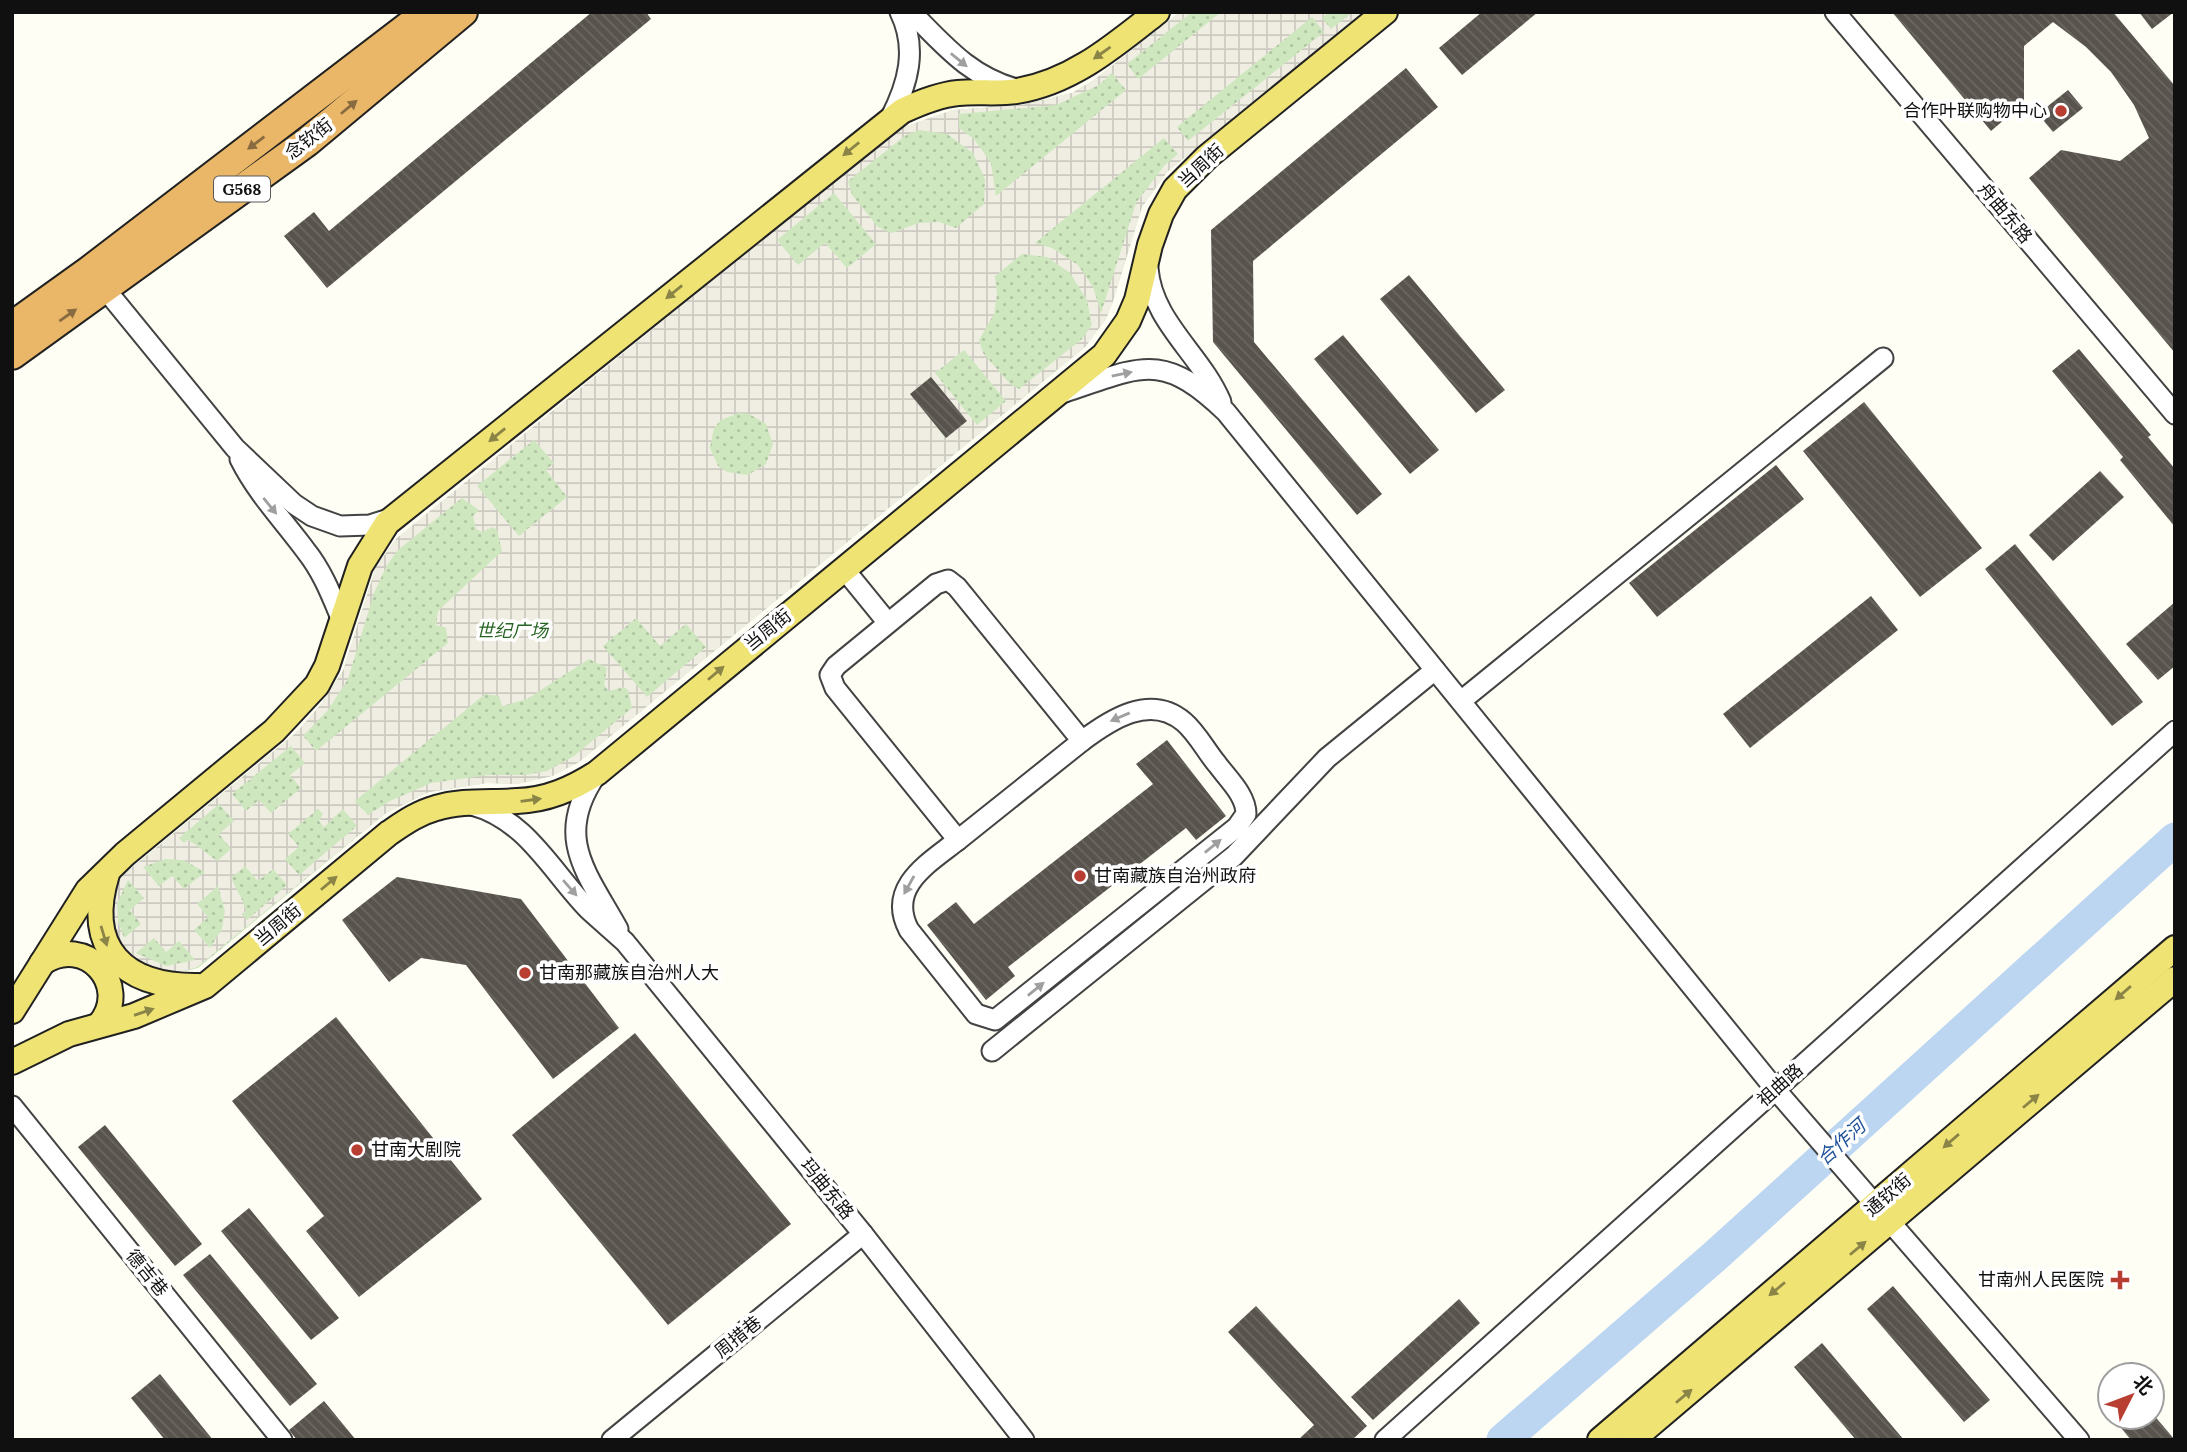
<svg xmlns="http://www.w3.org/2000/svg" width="2187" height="1452" viewBox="0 0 2187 1452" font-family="Lora,'Noto Sans SC',serif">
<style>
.park{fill:url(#park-dots)}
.plaza{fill:url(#plaza-grid);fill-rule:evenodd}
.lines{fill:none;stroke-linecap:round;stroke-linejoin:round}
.river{stroke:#bcd6f2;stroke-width:33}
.building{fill:url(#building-back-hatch)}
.minor-casing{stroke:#434343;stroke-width:23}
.major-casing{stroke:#212121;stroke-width:28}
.highway-casing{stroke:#212121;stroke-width:32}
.minor{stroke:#fff;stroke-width:19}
.major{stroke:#efe374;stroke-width:24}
.highway{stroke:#eab667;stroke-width:28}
.oneway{fill:#8b8447}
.oneway2{fill:#9f9f9f}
.oneway3{fill:#886b40}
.poi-dot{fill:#b83e31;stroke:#fff;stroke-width:2.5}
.labels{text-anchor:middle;stroke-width:7;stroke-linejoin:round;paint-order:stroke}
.shield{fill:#fff;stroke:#585858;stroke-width:2}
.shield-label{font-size:16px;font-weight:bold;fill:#101010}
.poi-label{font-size:18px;fill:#101010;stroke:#fff;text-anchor:start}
.street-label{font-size:18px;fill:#101010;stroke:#fff}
.park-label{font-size:18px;font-style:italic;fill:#286524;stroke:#fff}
.water-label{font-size:19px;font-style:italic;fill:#21539b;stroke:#fff}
</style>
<defs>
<pattern id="park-dots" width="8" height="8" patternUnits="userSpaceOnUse" patternTransform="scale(1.75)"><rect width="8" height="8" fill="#cee7bf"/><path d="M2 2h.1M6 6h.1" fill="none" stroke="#b0c5a3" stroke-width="1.8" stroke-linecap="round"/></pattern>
<pattern id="plaza-grid" width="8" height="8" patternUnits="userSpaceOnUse" patternTransform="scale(1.75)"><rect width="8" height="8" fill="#f0eee2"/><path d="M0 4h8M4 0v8" fill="none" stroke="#cdcbc1"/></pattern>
<pattern id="building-back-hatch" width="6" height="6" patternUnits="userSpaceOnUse" patternTransform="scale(1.75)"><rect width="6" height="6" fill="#58534d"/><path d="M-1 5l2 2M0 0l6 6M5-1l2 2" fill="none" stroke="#6b6762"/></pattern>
</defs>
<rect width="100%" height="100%" fill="#fefef5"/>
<path class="park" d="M1180,12H1363L1167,172L1142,207L1113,301L1106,319L1085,347L579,762L552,776L517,784L487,783L429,792L386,813L198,968L178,973L135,962C117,927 98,913 123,875L297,732L322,703L343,671L376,567L397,538L904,127L953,110L1022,105L1072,93L1094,80Z"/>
<path class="plaza" d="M1180,12H1192L1127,64L1138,79L1221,12H1329L1322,18L1331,29L1353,12H1363L1167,172L1142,207L1113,301L1106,319L1085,347L579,762L552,776L517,784L487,783L429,792L386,813L197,967L178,973L158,972L140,964L124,951L114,934L110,914L113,894L122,876L297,732L322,703L343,671L376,567L397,538L884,140L904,127L953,110L1022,105L1072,93L1094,80ZM1312,17L1324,32L1188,141L1177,127ZM1112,73L1126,90L996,196L991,163L974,139L959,128V114L1056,105L1099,85ZM920,130L947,134L973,153L985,179L984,204L956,228L939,222L919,223L891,233L878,227L852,195L848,181L906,135ZM1164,138L1178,154L1164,166L1136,203L1101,313L1093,287L1078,265L1052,248L1035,243ZM834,193L876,244L847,268L825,243L798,265L777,240ZM1022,254L1047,257L1070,273L1087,300L1092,325L1082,339L1019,389L1010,384L983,353L979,340L994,314L997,294L995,276ZM964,350L1006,401L977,425L935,373ZM931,377L966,421L945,438L911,394ZM739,413L749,414L766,424L773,444L766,464L748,475L727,472L718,466L710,448L714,428L721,420ZM534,440L554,463L546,470L567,497L519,536L477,486ZM462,498L479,510L473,516L476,529L482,532L493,527L497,530L502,551L438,611L436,625L446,628L448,643L316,751L303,736L328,710L348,679L374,593L387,565L398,550ZM636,618L660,646L686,624L706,647L647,697L603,646ZM589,659L607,668L604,685L609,691L624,687L628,690L632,708L574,756L547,771L525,775H488L431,783L390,801L368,815L355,801L485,694L499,696L502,706L527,699ZM291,746L305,763L290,775L301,788L271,813L259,800L246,811L232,794ZM219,804L234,821L219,834L231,849L217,861L196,845L187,840L184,843L179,838ZM318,809L323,814L319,821L324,827L343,809L357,826L299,875L285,859L299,847L288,834ZM165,859L183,860L205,872L184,889L172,876L159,886L143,867ZM245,866L258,881L273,869L287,885L247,920L242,914L246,911L243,902L231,878ZM128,880L144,898L130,910L141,924L124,938L118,921L117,904ZM218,886L225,911L222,929L210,948L194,930L208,917L197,904ZM154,938L166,952L179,941L195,960L166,966L136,953Z"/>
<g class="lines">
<path class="river" d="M1503,1440L1714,1257L2175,839"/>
</g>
<g class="building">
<path d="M592,12H646L651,19L327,288L284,236L314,212L329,231Z"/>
<path d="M1482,12H1538L1462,75L1439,48Z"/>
<path d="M1892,12H2113L2175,86V353L2029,178L2061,150L2120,161L2149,138L2134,105L2111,72L2086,47L2053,22L2024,46V103L1991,131Z"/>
<path d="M2139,12H2174L2152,29Z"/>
<path d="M1406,68L1438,107L1253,261L1254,342L1382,494L1357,515L1213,342L1211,230Z"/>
<path d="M2068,90L2083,108L2053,132L2038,114Z"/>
<path d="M1409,275L1505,390L1476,413L1380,299Z"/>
<path d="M1343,335L1439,450L1410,474L1314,359Z"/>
<path d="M2079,349L2151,435L2148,437L2175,469V527L2120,460L2123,457L2052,371Z"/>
<path d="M931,377L967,421L946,438L910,394Z"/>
<path d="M1864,402L1982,548L1920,597L1803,451Z"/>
<path d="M1776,465L1804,499L1657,617L1629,583Z"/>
<path d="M2100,471L2124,497L2053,561L2029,535Z"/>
<path d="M2015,544L2143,702L2112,726L1985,569Z"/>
<path d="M1871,596L1898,630L1750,748L1723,714Z"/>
<path d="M2175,602V666L2158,680L2126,644Z"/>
<path d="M1167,740L1226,816L1196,840L1186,828L1008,967L1015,976L986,1000L927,925L956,902L974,924L1153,784L1136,764Z"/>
<path d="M397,877L521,899L619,1028L553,1079L466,965L421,958L389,982L342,920Z"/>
<path d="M336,1017L482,1199L359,1297L306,1231L324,1216L232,1101Z"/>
<path d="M635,1033L791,1224L668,1325L512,1135Z"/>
<path d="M105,1125L202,1244L175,1266L78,1147Z"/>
<path d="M249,1208L339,1318L311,1340L221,1231Z"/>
<path d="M210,1254L317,1384L290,1406L183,1275Z"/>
<path d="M1893,1286L1990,1400L1964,1422L1867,1309Z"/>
<path d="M1459,1299L1480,1323L1373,1420L1351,1397Z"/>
<path d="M1256,1306L1367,1426L1352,1440H1298L1314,1425L1228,1332Z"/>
<path d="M1822,1343L1904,1440H1856L1794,1367Z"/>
<path d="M160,1374L213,1440H165L131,1398Z"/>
<path d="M2110,1392V1415L2099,1402Z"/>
<path d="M324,1401L356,1440H297L289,1430Z"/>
<path d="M2152,1413L2175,1440H2131L2112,1417H2152Z"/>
</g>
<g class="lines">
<g class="minor-casing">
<g id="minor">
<path d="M911,12C944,45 969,76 1016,89"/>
<path d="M1835,12L2175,414"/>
<path d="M890,119C908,84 918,49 900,12"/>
<path d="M1148,268C1152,322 1201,354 1221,402"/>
<path d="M97,279L235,448L294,504L312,516L340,526L370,525L395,517"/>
<path d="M1065,392C1143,366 1162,351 1226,412L1775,1089L2079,1440"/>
<path d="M240,459C257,493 283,520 306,551C322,571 331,594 341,618"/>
<path d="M844,569L888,623"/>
<path d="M948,580L957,587L1082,741L958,840L835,688L830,675L836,666L936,584Z"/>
<path d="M1461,701L1883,358"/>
<path d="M596,775C553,837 587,873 618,929"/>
<path d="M472,805C526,819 552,872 588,909C600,920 613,931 625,942L863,1234L1024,1440"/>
<path d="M958,840C929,863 886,887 909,930L976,1014L995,1020L1237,827L1246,814C1246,795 1228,779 1217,764C1206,751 1197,733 1184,722C1150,693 1110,720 1082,741"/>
<path d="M992,1051L1234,856L1327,758L1435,670"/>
<path d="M12,1106L282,1440"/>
<path d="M612,1440L863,1234"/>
<path d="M1385,1440L2175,731"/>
</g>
</g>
<g class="major-casing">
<g id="major">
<path d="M107,874C84,949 124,987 198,986"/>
<path d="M42,963C85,933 132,985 100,1024"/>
<path d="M12,1011L88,890L125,854L274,731L317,685L327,666L360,566L387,523L902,111C919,103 938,95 958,93C978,91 998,94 1017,91C1072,82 1114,46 1157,12"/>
<path d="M12,1062L69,1034L134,1016L205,986L389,833C404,823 418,813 436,808C462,800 490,803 517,801C547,800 572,789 597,773L1104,355L1128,321L1137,300L1150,245L1161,214L1175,189L1207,157L1385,12"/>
<path d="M1600,1440L2175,948"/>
<path d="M1632,1440L2175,979"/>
</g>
</g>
<g class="highway-casing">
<g id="highway">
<path d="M12,326L90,270L427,12"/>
<path d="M12,355L307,142L463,12"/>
</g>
</g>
<use href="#minor" class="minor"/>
<use href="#major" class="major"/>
<use href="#highway" class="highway"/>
</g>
<defs><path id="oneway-solid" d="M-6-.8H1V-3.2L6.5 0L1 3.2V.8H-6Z" transform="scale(1.75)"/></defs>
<g class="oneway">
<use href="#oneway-solid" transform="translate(1102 53) rotate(145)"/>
<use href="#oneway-solid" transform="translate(851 149) rotate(141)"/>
<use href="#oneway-solid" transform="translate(674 292) rotate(141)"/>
<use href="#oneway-solid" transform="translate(497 435) rotate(141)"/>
<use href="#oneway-solid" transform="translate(716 673) rotate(-40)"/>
<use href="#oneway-solid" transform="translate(531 800) rotate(-8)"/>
<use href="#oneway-solid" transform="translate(329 883) rotate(-40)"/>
<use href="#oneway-solid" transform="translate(104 936) rotate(73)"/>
<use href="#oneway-solid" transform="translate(2123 993) rotate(139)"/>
<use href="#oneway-solid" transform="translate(144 1012) rotate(-19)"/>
<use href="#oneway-solid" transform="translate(2031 1101) rotate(-40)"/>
<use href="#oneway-solid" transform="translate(1951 1141) rotate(139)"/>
<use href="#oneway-solid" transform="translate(1858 1248) rotate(-40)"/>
<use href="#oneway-solid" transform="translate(1777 1289) rotate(140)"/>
<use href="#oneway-solid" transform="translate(1684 1396) rotate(-40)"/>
</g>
<g class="oneway2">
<use href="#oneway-solid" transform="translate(959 60) rotate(39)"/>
<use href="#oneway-solid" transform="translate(1122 374) rotate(-12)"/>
<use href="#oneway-solid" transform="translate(270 506) rotate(51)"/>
<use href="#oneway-solid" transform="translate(1120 717) rotate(157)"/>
<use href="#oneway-solid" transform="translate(1213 846) rotate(-39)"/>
<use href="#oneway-solid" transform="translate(909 885) rotate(119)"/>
<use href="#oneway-solid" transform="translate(570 888) rotate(49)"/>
<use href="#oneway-solid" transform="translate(1036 989) rotate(-39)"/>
</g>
<g class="oneway3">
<use href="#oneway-solid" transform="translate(349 107) rotate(-40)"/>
<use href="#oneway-solid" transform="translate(256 143) rotate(143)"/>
<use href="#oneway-solid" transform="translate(68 315) rotate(-35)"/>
</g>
<g class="poi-dot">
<circle cx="2061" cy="111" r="7"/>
<circle cx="1080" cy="876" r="7"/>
<circle cx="525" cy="973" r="7"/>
<circle cx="357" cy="1150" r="7"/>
<path d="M2116.5 1269.5h7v7h7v7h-7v7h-7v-7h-7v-7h7z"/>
</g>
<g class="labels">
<rect class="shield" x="214" y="176.5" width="56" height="25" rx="5"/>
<g class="shield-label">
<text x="242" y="195">G568</text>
</g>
<g class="poi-label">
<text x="2047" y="117" text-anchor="end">合作叶联购物中心</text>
<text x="1094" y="882">甘南藏族自治州政府</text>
<text x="539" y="979">甘南那藏族自治州人大</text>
<text x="371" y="1156">甘南大剧院</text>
<text x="2104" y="1286" text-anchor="end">甘南州人民医院</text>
</g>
<g class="street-label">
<text transform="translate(309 139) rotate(-38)" y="6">念钦街</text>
<text transform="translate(1201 166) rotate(-43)" y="6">当周街</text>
<text transform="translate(2005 213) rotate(50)" y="6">舟曲东路</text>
<text transform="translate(768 630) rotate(-39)" y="6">当周街</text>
<text transform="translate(278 925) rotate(-40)" y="6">当周街</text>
<text transform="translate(1780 1085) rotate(-42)" y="6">祖曲路</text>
<text transform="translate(827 1189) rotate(51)" y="6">玛曲东路</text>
<text transform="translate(1888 1195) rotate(-41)" y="6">通钦街</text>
<text transform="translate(147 1273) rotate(51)" y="6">德吉巷</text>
<text transform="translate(738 1337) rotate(-39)" y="6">周措巷</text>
</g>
<g class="park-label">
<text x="512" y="637">世纪广场</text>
</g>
<g class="water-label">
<text transform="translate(1841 1142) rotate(-42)" y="7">合作河</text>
</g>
</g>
<rect width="2187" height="1452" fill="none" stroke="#101010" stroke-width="28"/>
<g transform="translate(2131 1396) rotate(48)"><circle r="33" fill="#ffffff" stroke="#9f9f9f" stroke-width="2"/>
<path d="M0-5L12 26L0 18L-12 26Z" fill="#b83e31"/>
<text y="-10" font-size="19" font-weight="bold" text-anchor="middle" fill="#101010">北</text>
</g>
</svg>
